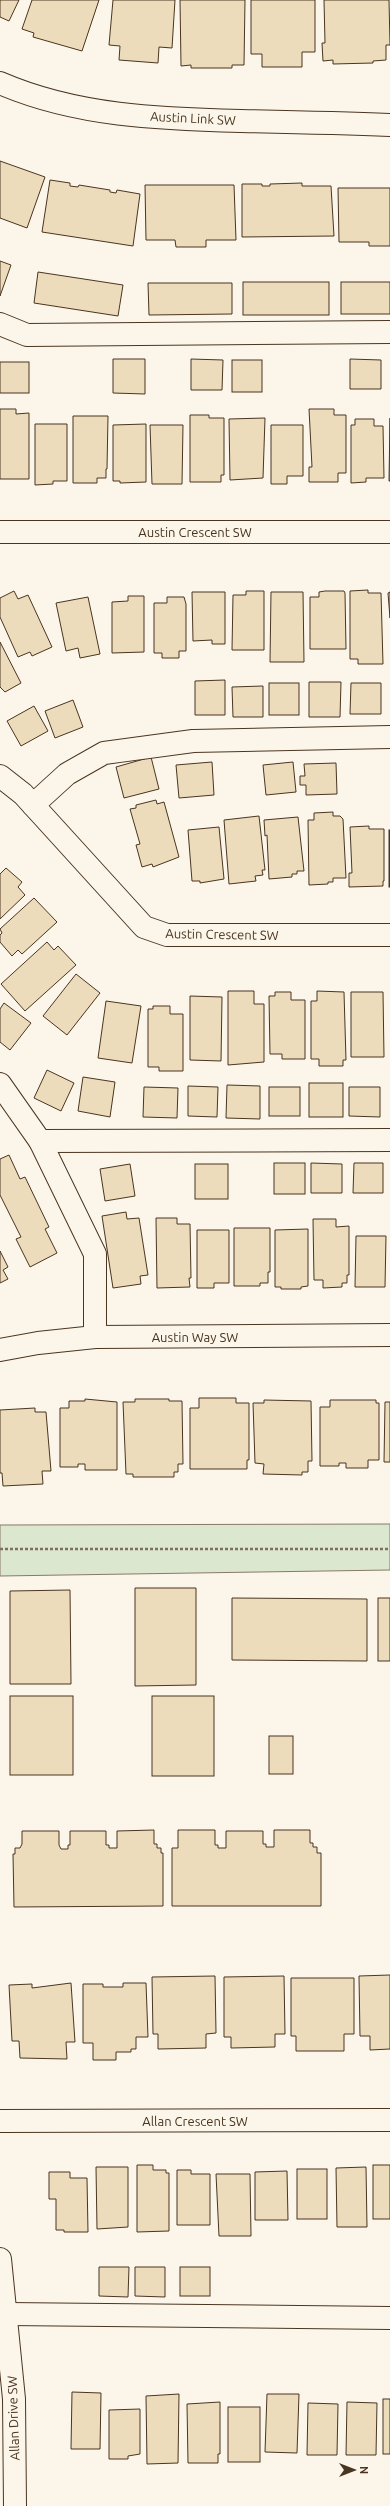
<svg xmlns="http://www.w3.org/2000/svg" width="390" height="2506" viewBox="0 0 390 2506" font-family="Ubuntu,sans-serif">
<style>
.green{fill:#dce7d0;stroke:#887966}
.building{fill:#ecdcbc;stroke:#4a3520}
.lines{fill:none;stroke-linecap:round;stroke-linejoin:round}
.minor-casing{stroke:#4a3520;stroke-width:24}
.path{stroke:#7f6f5c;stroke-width:2.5;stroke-dasharray:3 2;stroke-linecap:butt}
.minor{stroke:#fbf6e9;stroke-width:22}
.labels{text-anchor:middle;stroke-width:3;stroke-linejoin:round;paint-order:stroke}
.street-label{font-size:13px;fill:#4a3520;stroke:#fbf6e9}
</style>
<rect width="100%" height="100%" fill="#fbf6e9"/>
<path class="green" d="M390,1524V1570L0,1576V1525Z"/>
<g class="building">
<path d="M0,0H19L9,21L0,17Z"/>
<path d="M32,0H99L82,51L33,37L34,33L22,29Z"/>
<path d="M113,0H175L172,48L159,47L158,63L119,60L120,46L109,45Z"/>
<path d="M180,0H245L244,65H232V68H191V65L181,66Z"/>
<path d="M251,0H315V52H302V67H262V54H251Z"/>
<path d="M324,0H389L390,45H386V60L373,61V63L333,64V60L323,61L322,43H325Z"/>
<path d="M0,161L45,177L27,228L0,218Z"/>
<path d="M50,180L70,183V186L78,187L79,185L110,190V192L116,193L117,190L140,194L133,246L42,232Z"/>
<path d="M302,183V186H331L334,236L242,237V184H262V186H270V184Z"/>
<path d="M145,185H234L236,240H206V247H176L175,240H146Z"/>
<path d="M338,188H390V246H369V242H339Z"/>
<path d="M0,261L11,265L0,296Z"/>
<path d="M38,272L123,285L118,316L34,303Z"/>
<rect x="243" y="282" width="86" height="33"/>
<rect x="341" y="282" width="49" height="32"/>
<path d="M148,283H232V314L149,315Z"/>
<path d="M113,359H145V394L113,393Z"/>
<path d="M191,359L223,360L222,390H191Z"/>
<path d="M350,359L381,360V389H350Z"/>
<rect x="232" y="360" width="30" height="32"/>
<rect x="0" y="362" width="29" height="31"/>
<path d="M0,409H16V414L29,413V479H0Z"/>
<path d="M309,409H334V415H346V473H338V482H309V467H312Z"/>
<path d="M190,415H209V418H224V475H221V482H190Z"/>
<path d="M73,416H108L107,469H106V478H97V483H73Z"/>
<path d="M265,418L263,478L230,480L229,419Z"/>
<path d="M355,419H374V426H383L384,478H366V482L351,483V425H355Z"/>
<path d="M390,419V481H389L390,418Z"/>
<path d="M35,424H67V481H53V484L35,485Z"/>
<path d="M146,424V482L120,483V481H113V425Z"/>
<path d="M150,425H183L182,484H152Z"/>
<path d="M271,425H303V476H287V484H271Z"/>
<path d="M368,590V593H381L383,664H358V659H350V591Z"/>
<path d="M14,591L18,599L28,595L52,647L32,656L30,652L18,657L0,617V598Z"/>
<path d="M246,591H264V650H232L233,595H246Z"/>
<path d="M325,591H344L345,593L346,649H310V597H319V592Z"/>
<path d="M192,592H225V644H212V640L193,641Z"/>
<path d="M271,592H303L304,662H270Z"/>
<path d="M390,592V618L388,593Z"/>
<path d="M128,596H144V652L112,653V602L128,601Z"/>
<path d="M88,597L100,654L80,658L78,648L66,651L56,603Z"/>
<path d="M167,597H184L186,604V651H179V658H162V653H154V603H167Z"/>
<path d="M0,642L21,683L5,692L0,687Z"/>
<path d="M225,680V715H195V681Z"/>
<path d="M309,682H341L340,717H309Z"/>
<rect x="269" y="683" width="30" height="32"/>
<path d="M351,683H381V714H350Z"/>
<path d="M263,686V717H233L232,687Z"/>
<path d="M73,700L83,727L55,738L45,711Z"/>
<path d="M34,706L48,731L21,746L7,721Z"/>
<path d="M151,757L159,789L124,798L116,767Z"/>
<path d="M212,762L214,795L179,798L176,765Z"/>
<path d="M293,762L296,792L266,795L263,765Z"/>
<path d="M336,763L337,794L306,795V785H300V776H305L304,764Z"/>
<path d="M156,800L157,804L164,802L179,857L153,867L152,864L142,867L136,845L140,844L130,809L136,808V805Z"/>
<path d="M333,812V816H340L343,819L346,878H333V882H328V884L309,885L308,820H314V813Z"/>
<path d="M259,816L265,870H262L263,875L255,876L256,881L229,884L224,820Z"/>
<path d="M298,817L304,871H297V874H292V877L269,879L267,835L265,836L264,820Z"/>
<path d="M369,826V829H384V881H383V886L349,887V873H352L350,827Z"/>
<path d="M219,827L224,879L200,883V881H192L188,830Z"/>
<rect x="389" y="830" width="1" height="57"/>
<path d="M6,868L22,882L18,887L25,895L0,919V874Z"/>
<path d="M34,898L57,922L22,954L18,950L12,956L0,942V935L2,933L0,929Z"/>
<path d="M47,942L54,950L58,946L76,965L25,1011L1,984Z"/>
<path d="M76,974L100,993L67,1035L43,1016Z"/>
<path d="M228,991H254V1004H264V1062L228,1065Z"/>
<path d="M317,991L344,992L346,1060H343V1066H319V1059H311V1001H317Z"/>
<path d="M275,992H291V1000H305V1059H282V1054H270L269,996H275Z"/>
<path d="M351,992H383L384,1057H351Z"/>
<path d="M190,996L222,997L221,1061L190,1060Z"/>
<path d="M106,1001L141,1006L132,1063L98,1058Z"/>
<path d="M4,1003L31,1023L10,1050L0,1042V1009Z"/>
<path d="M153,1006H170V1014H183V1071H159V1067H148V1009H153Z"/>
<path d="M47,1070L74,1083L61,1111L34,1098Z"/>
<path d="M83,1077L115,1082L110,1117L78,1111Z"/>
<rect x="309" y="1083" width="34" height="34"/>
<path d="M227,1085L260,1086V1119L226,1118Z"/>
<path d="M188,1086L218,1087L217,1117L188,1116Z"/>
<path d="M144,1087L178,1088L177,1118L143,1117Z"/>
<rect x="269" y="1087" width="31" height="29"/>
<path d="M349,1087H380V1117L349,1116Z"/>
<path d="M9,1155L20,1179L25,1177L49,1227L45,1229L57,1253L30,1267L16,1239L21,1237L0,1195V1159Z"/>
<rect x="274" y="1163" width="31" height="31"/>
<path d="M311,1163L342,1164V1193H311Z"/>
<path d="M354,1163H383V1193H353Z"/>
<path d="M130,1164L135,1196L105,1201L100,1169Z"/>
<rect x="195" y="1164" width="33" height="35"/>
<path d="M126,1212L127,1219L139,1218L148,1275L140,1276L141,1284L113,1288L102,1216Z"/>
<path d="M156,1218H177V1224H190L191,1278H189L190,1287L157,1288Z"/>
<path d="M313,1219H336V1227L349,1226V1275H347V1283H342V1287L323,1288V1280H314Z"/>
<path d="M234,1228H270V1272H268V1283H260V1286H234Z"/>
<path d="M308,1229V1286L301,1287V1289H281V1287H275V1230Z"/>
<path d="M197,1230H229V1283H214V1288H197Z"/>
<path d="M356,1236H386L385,1287H355Z"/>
<path d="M0,1251L8,1267L3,1270L8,1279L0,1283Z"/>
<path d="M199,1398H236V1403H249V1460H247V1469H190V1408H199Z"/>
<path d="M85,1399L117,1402V1470H85V1464H78V1467H60V1408H69V1401H85Z"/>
<path d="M135,1399H169V1401H182L183,1464H178V1472H174V1477H133V1474H126L123,1402H135Z"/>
<path d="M264,1400L311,1401L312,1461H308V1472H302V1475L263,1474L264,1464L255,1463L253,1403H264Z"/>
<path d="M330,1400H376V1403H379V1460H368V1468H346V1463H339V1466H320V1407H330Z"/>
<path d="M385,1402H390V1462H384Z"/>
<path d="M35,1408V1412H46L51,1471H42L43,1484L3,1486L2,1473H0V1410Z"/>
<path d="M135,1588H196V1685L135,1686Z"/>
<path d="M70,1590L71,1684H10V1591Z"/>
<path d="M232,1598L367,1599V1661L232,1660Z"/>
<rect x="378" y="1598" width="12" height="63"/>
<rect x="10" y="1696" width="63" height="79"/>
<rect x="152" y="1696" width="62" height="80"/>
<rect x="269" y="1736" width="24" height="38"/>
<path d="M154,1830V1844H157V1848H161V1853H163V1906L14,1907L13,1854H15V1848H20L22,1844V1831H59V1845L61,1849H68V1845H70V1831H106V1845H109V1848H117V1831Z"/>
<path d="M178,1830H215V1845H218V1848H226V1831H263V1844H266V1847H274V1830H310V1843H313V1847H317V1853H321V1906H172V1848H178Z"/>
<path d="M390,1975V2049L370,2050V2036H360L359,1976Z"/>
<path d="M215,1976L216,2033L206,2034V2048L158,2049V2034H153L152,1977Z"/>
<path d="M284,1976L285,2034H275V2047L231,2048V2037H224V1977Z"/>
<path d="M291,1978H354V2034H344V2051H296V2036H291Z"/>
<path d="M71,1983L75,2042H66L67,2059L20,2058L19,2041H12L9,1985L32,1984V1988Z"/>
<path d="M123,1983H146L148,2037H136V2049H131V2052H116V2060H93V2043H83V1984H103V1987H123Z"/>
<path d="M137,2165H153V2170H166V2173H169V2231L137,2232Z"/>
<rect x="373" y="2165" width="17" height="54"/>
<path d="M96,2167H128V2227L97,2229Z"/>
<path d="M366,2167L367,2227H337L336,2168Z"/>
<rect x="297" y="2169" width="30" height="50"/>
<path d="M177,2170H191V2174H210V2225H177Z"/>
<path d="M287,2171L288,2220H255V2172Z"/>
<path d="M49,2172H70V2178H87L88,2232H64V2230H56V2199H49Z"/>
<path d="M216,2174H250L251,2236H219Z"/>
<path d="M99,2267H129L128,2297L99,2296Z"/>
<path d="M135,2267H165V2297L135,2296Z"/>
<rect x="180" y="2267" width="30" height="29"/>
<path d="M72,2392L101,2393L100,2449H71Z"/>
<path d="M179,2394L178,2463L147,2464L146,2396Z"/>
<path d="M267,2394H299L297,2453L265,2452Z"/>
<rect x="383" y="2399" width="7" height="55"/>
<path d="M220,2402V2454H218V2463H188L187,2404Z"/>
<path d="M347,2402L377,2403L376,2455H346Z"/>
<path d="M308,2403L338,2404L337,2455H307Z"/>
<rect x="228" y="2407" width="32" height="55"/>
<path d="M140,2409V2454L128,2456V2459H109V2410Z"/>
</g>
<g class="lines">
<g class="minor-casing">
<g id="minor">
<path d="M0,83C76,116 160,119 241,121C291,122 340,123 390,125"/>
<path d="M0,324L27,335L390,332"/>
<path d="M0,532H390"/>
<path d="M0,776L23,794L144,927L167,935H390"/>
<path d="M33,805L67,774L104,753L193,741L390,737"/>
<path d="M0,1084L40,1141L95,1254V1337"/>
<path d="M40,1141L390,1140"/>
<path d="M0,1350L38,1343L95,1337L390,1335"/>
<path d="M0,2121L390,2120"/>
<path d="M0,2259L14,2399L15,2506"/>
<path d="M7,2314L390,2318"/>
</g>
</g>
<path class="path" d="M0,1549H390"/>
<use href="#minor" class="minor"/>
</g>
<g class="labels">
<g class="street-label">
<text transform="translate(193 118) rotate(3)" y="5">Austin Link SW</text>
<text x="195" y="537">Austin Crescent SW</text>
<text transform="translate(222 934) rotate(1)" y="5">Austin Crescent SW</text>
<text x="195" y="1342">Austin Way SW</text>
<text x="195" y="2126">Allan Crescent SW</text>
<text transform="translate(13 2418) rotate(-92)" y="5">Allan Drive SW</text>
</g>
</g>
<g transform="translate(354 2470) rotate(90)" stroke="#fbf6e9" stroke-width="3" paint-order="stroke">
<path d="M0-3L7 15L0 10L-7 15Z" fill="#4a3520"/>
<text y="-6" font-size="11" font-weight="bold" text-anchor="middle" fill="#4a3520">N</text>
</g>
</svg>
